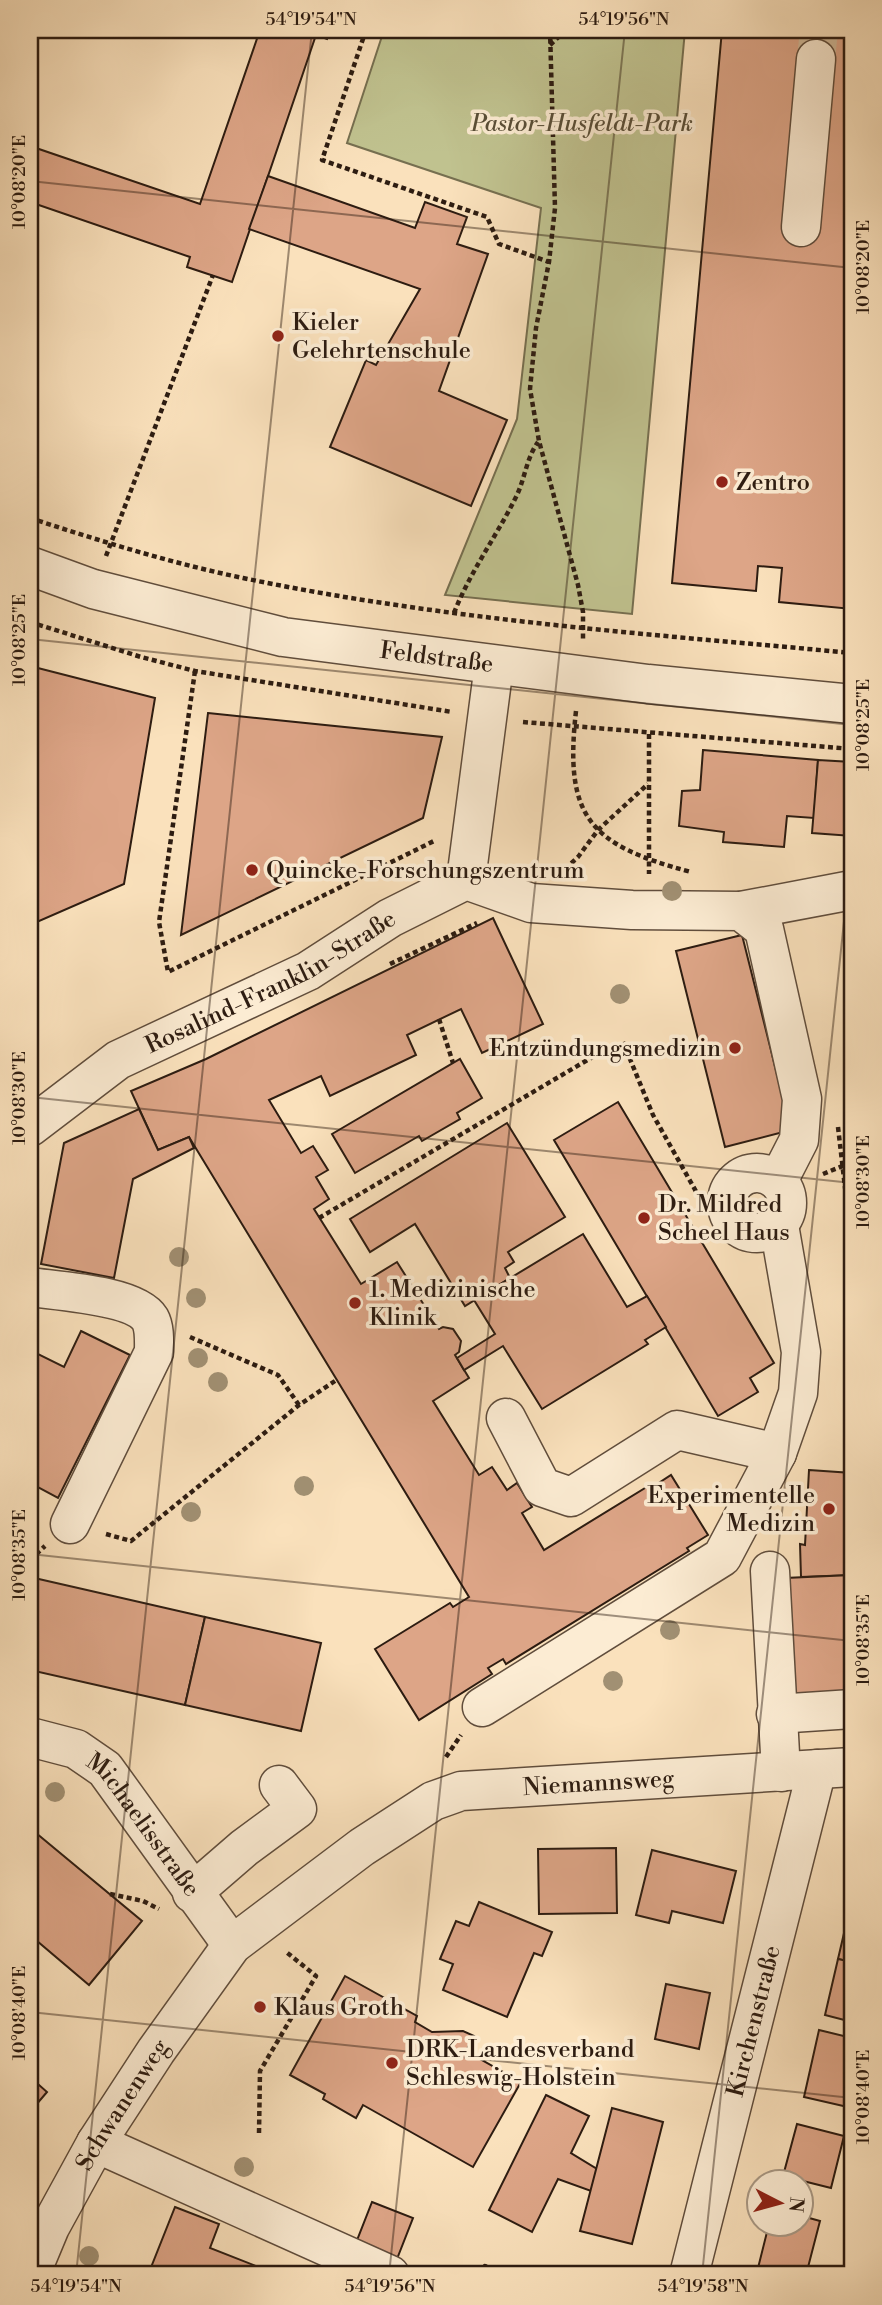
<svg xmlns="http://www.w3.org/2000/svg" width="882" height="2305" viewBox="0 0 882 2305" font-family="'Libre Bodoni',serif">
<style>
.green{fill:#c0c28f;stroke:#766f50;stroke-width:2}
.building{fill:#dda587;stroke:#2d1c11;stroke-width:2}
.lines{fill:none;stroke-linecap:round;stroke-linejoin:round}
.minor-tunnel{stroke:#d1ba9a;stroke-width:38;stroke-dasharray:38 19;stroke-linecap:butt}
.minor-casing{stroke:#604d3c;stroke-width:41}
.path{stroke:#2d1c11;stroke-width:4.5;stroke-dasharray:5 3.5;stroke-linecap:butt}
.minor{stroke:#fcecd3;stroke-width:38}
.tree{fill:#a19073}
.ticks{fill:none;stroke:#2d1c11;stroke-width:2;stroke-opacity:0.45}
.poi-dot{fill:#8f2418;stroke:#fcecd3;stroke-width:2.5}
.labels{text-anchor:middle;stroke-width:7;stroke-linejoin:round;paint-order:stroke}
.park-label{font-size:24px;font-style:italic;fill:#594e37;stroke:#fcecd3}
.poi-label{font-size:24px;fill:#2d1c11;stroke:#fcecd3;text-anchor:start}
.street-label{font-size:24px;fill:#2d1c11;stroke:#fcecd3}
.neatline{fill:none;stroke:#2d1c11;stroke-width:2.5}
.ticks-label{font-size:18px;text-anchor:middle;fill:#2d1c11}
</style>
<rect width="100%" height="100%" fill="#fae1bc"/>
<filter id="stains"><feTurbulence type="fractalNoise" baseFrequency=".00286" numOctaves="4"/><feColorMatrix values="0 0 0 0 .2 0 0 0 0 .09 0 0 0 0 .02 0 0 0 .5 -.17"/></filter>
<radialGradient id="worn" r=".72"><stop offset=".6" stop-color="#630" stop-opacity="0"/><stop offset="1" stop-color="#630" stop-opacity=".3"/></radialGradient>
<path class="green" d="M384,30H685L632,614L445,595L517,419L541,208L347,143Z"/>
<g class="building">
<path d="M260,30H330L327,39L316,35L232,282L187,267L190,257L30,202V146L200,204Z"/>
<path d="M722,30H852V609L779,602L782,568L758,566L756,591L672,583Z"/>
<path d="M268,176L415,228L425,202L467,217L457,244L488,254L439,391L507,420L471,506L330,447L366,360L376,365L420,289L249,229Z"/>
<path d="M30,666L155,698L124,884L30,925Z"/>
<path d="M208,713L442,737L423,818L181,935Z"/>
<path d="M703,750L818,760L814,818L787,816L784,847L723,842L724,832L679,826L682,791L700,790Z"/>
<path d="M818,760L852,762V836L812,833Z"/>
<path d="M493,918L543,1024L482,1053L461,1009L407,1035L416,1055L330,1096L321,1076L269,1100L301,1153L313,1146L328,1170L316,1177L329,1199L314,1209L361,1284L397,1262L439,1329L443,1327L453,1329L461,1341L459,1352L455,1355L469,1378L433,1401L479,1475L492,1467L507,1490L517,1483L532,1507L522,1513L544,1550L650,1485L651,1488L671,1475L708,1535L687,1548L689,1551L506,1664L503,1659L488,1668L492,1674L419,1720L375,1649L450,1603L453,1607L469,1597L189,1137L158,1150L131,1091L206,1059Z"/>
<path d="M742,935L791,1130L725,1147L676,951Z"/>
<path d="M460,1059L482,1098L457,1113L460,1119L422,1141L419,1136L355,1173L332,1134Z"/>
<path d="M618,1102L774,1363L750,1378L758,1392L718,1416L554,1140Z"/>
<path d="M139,1109L158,1150L189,1137L194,1148L133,1179L114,1278L41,1264L64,1143Z"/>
<path d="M507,1123L565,1217L508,1252L514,1262L505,1268L510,1278L465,1306L415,1224L370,1252L350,1219Z"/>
<path d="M583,1234L627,1307L647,1296L666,1327L645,1340L648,1344L542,1409L503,1346L464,1370L457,1358L495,1334L474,1300Z"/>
<path d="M81,1331L130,1355L58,1498L30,1483V1350L64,1367Z"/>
<path d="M809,1470L852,1473V1575L801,1577L800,1544L805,1545Z"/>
<path d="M852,1575V1698L790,1700L785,1578Z"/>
<path d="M30,1577L205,1617L185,1705L30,1670Z"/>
<path d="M205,1617L321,1643L301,1731L185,1705Z"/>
<path d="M30,1828L142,1921L89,1985L30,1935Z"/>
<path d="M616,1848L617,1913L539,1914L538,1849Z"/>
<path d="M652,1850L736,1871L723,1923L672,1911L669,1923L636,1915Z"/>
<path d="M479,1902L552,1932L542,1956L534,1953L507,2017L443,1990L453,1964L440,1959L456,1921L469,1926Z"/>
<path d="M851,1903H852V1962L838,1959Z"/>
<path d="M838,1959L852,1962V2022L825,2015Z"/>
<path d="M345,1976L417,2016L415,2022L432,2032L463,2031L474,2036L466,2051L521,2082L473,2167L363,2105L356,2118L323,2099L325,2094L290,2075Z"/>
<path d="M666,1984L710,1993L699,2049L655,2039Z"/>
<path d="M819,2030L852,2038V2108L804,2097Z"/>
<path d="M30,2077L47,2092L30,2112Z"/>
<path d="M546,2095L589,2116L571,2153L597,2169L591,2191L558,2179L532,2232L489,2210Z"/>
<path d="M612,2108L663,2122L632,2244L580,2231Z"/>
<path d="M797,2124L844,2136L831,2188L783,2176Z"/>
<path d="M372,2202L413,2218L395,2264L354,2248Z"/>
<path d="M175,2207L219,2224L210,2248L279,2275H148Z"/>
<path d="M802,2216L820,2221L806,2275L757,2272L769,2224H802Z"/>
</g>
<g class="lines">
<path class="minor-tunnel" d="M816,59L819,30"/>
<g class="minor-casing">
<g id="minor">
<path d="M801,227L816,59"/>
<path id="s1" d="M30,566L93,589L283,637L648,684L852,704"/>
<path d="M466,880L494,665"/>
<path d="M741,911L852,890"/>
<path id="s2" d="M30,1127L118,1060L308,971L390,918L466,880L531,903L632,910L741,911L764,929L802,1099L799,1140L778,1181"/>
<circle cx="757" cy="1203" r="30"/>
<path d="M30,1287C58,1291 135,1295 150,1319C155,1328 154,1342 154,1352L70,1524"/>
<path d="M506,1418L542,1487L571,1497L677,1430L777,1453"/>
<path d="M770,1571L781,1772"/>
<path d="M482,1707L722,1557L777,1453L798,1393L801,1352L779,1225"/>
<path d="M776,1714L852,1709"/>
<path id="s3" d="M30,1737L76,1749L105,1769L232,1945"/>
<path d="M192,1893L244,1848L297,1809L279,1785"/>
<path d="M96,2143L390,2275"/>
<path id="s4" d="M30,2275L50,2227L96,2143L156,2051L232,1945L362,1847L433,1801L461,1791L852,1767"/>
<path id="s5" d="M689,2275L817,1769"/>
</g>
</g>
<g class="path">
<path d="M366,30L322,160L487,217L499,244L549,262"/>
<path d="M550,30L555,208L549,262L536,328L530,389L539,441L578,585L583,612V639"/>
<path d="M550,45L566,30"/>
<path d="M30,518C100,541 171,563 243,578C444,620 649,634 852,653"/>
<path d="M106,556L213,275"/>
<path d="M454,613C470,572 496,537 516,497C525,479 526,459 538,442"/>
<path d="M30,622L141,657L195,671L452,712"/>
<path d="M195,671L159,922L168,972L434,841"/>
<path d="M576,711C564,817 589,845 691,872"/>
<path d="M523,722L852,749"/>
<path d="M649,734V874"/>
<path d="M565,869L578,857L598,830L648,784"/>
<path d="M390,964L477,923"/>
<path d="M439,1019L453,1063"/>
<path d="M623,1042L653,1115L698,1195L726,1210"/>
<path d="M838,1127L852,1248"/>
<path d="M823,1174L845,1165"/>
<path d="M319,1218L601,1052"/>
<path d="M190,1337L278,1375L299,1405"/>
<path d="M106,1534L131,1541L299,1405L335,1381"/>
<path d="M30,1560L45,1546"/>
<path d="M446,1757L461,1735"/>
<path d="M110,1894L143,1901L159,1909"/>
<path d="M259,2133L260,2071L316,1976L285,1951"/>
<path d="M481,2275L485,2266L501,2275"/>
</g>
<use href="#minor" class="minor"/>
</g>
<g class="tree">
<circle cx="672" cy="891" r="10"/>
<circle cx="620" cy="994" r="10"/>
<circle cx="179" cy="1257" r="10"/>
<circle cx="196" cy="1298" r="10"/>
<circle cx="198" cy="1358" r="10"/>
<circle cx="218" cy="1382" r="10"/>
<circle cx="304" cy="1486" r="10"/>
<circle cx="191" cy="1512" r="10"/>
<circle cx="670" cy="1630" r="10"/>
<circle cx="613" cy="1681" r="10"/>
<circle cx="55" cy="1792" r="10"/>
<circle cx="244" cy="2167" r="10"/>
<circle cx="89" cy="2256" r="10"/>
</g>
<path class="ticks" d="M30,181L852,268M30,639L852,725M30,1097L852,1183M30,1554L852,1641M30,2012L852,2098M76,2275L312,30M389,2275L625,30M702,2275L852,845"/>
<g class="poi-dot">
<circle cx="278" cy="336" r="7"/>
<circle cx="722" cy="482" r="7"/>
<circle cx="252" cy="870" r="7"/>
<circle cx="735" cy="1048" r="7"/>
<circle cx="644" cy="1218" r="7"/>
<circle cx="355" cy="1303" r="7"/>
<circle cx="829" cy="1509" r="7"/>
<circle cx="260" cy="2007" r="7"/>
<circle cx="392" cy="2063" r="7"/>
</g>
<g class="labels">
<g class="park-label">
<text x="582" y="131">Pastor-Husfeldt-Park</text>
</g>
<g class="poi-label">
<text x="292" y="330">Kieler<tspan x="292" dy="28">Gelehrtenschule</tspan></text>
<text x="736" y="490">Zentro</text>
<text x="266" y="878">Quincke-Forschungszentrum</text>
<text x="721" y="1056" text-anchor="end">Entzündungsmedizin</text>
<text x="658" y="1212">Dr. Mildred<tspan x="658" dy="28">Scheel Haus</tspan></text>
<text x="369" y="1297">1. Medizinische<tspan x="369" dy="28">Klinik</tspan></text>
<text x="815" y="1503" text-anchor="end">Experimentelle<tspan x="815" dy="28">Medizin</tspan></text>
<text x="274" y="2015">Klaus Groth</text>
<text x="406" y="2057">DRK-Landesverband<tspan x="406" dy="28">Schleswig-Holstein</tspan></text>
</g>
<g class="street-label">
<text dy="8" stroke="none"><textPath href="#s1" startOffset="418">Feldstraße</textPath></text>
<text dy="8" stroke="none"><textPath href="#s2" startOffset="282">Rosalind-Franklin-Straße</textPath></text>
<text dy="8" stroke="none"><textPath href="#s4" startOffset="803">Niemannsweg</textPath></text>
<text dy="8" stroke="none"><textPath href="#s3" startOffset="150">Michaelisstraße</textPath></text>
<text dy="8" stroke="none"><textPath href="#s5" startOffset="262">Kirchenstraße</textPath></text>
<text dy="8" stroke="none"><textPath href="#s4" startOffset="194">Schwanenweg</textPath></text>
</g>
</g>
<rect width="882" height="2305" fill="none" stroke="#fae1bc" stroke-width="77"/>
<g transform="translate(780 2203) rotate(96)"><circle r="33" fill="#fcecd3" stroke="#a99985" stroke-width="2"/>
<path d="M0-5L12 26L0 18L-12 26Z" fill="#8f2418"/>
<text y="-10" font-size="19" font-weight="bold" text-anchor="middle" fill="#2d1c11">N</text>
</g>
<rect x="38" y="38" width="806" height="2228" class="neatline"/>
<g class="ticks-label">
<text x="311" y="25">54°19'54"N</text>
<text x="624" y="25">54°19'56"N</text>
<text transform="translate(19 182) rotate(-90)" y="6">10°08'20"E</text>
<text transform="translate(863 267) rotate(-90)" y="6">10°08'20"E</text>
<text transform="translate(19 640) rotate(-90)" y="6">10°08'25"E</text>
<text transform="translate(863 725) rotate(-90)" y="6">10°08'25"E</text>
<text transform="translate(19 1098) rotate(-90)" y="6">10°08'30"E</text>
<text transform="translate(863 1182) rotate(-90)" y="6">10°08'30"E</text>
<text transform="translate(19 1555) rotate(-90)" y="6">10°08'35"E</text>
<text transform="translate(863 1640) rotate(-90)" y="6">10°08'35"E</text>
<text transform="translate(19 2013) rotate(-90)" y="6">10°08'40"E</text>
<text transform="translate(863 2097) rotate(-90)" y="6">10°08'40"E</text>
<text x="76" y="2292">54°19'54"N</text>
<text x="390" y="2292">54°19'56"N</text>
<text x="703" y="2292">54°19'58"N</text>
</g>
<rect width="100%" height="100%" filter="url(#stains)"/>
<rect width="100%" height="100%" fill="url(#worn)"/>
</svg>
